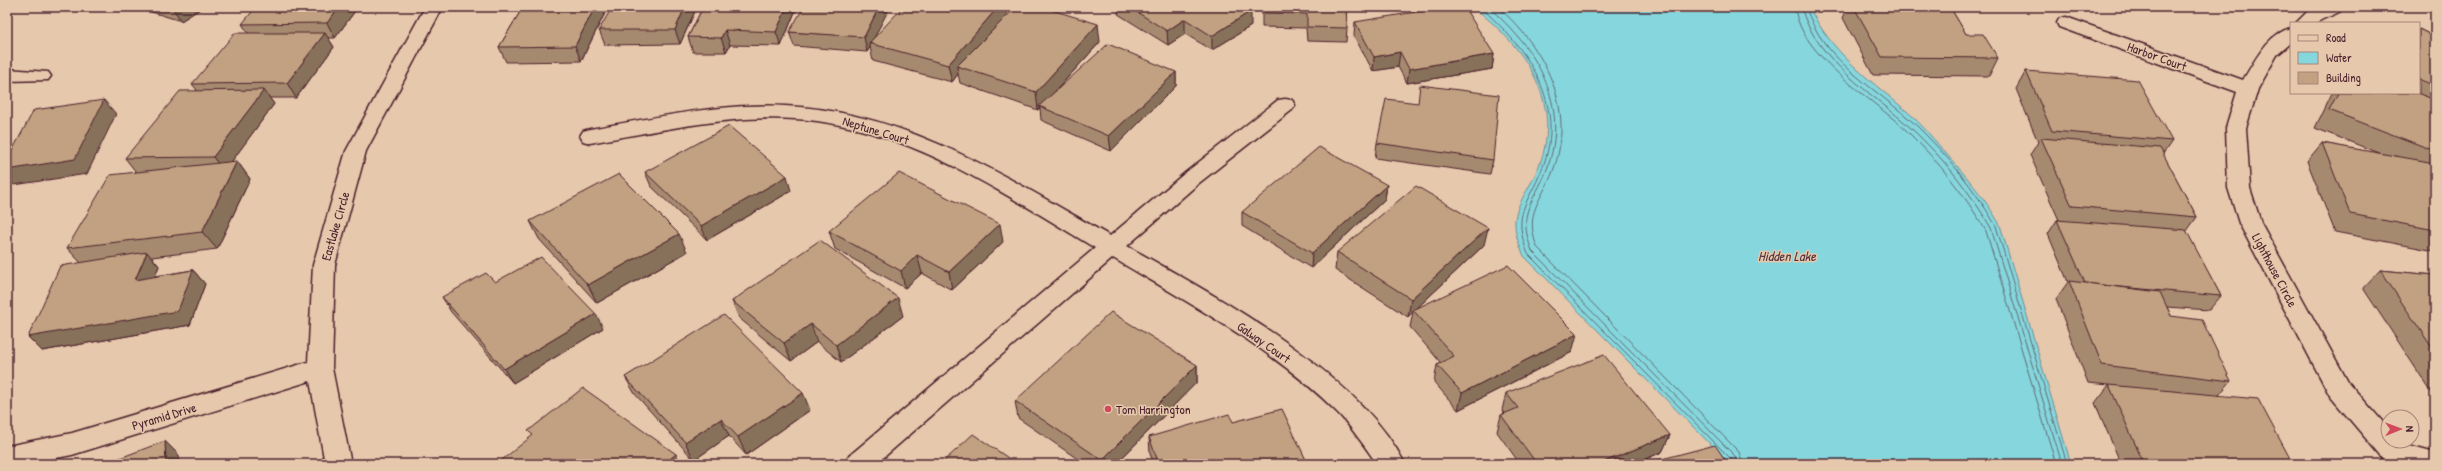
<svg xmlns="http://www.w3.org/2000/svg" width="2442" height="471" viewBox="0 0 2442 471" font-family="'Patrick Hand',sans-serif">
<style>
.water{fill:#85d7dd;stroke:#6d8d96}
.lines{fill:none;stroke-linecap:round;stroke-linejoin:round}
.shore{stroke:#626972;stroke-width:1}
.minor-casing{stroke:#4a1f2b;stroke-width:3}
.minor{fill:#e6c8ac;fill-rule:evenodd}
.wall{fill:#a68a6f;stroke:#4a1f2b}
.shaded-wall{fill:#87715a;stroke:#4a1f2b}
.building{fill:#c1a181;stroke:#4a1f2b}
.poi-dot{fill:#d1495b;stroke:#e6c8ac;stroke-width:1.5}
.labels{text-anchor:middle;stroke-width:3;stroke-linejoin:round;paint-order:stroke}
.street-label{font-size:13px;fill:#4a1f2b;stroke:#e6c8ac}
.poi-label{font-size:13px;fill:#4a1f2b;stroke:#e6c8ac;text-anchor:start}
.water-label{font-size:14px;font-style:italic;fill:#50313d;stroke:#e6c8ac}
</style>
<rect width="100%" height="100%" fill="#e6c8ac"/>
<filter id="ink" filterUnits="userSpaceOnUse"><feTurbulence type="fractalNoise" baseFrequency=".025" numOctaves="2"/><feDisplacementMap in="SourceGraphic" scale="8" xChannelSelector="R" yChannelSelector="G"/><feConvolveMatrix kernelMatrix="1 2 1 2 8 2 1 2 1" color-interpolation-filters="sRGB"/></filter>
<g filter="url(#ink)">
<path class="water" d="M1473,7H1809C1832,53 1865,76 1903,108C1918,120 1930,135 1943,150C1964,174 1984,196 2000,225L2071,464H1730L1524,256C1503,211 1523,205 1539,166C1565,101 1522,44 1473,7Z"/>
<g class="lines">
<g class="shore">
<path d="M1480,7C1527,47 1568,105 1542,169C1528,205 1511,212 1528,254L1731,459L1732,464"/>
<path d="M1488,7C1536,47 1571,105 1547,169C1534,204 1516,210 1532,251L1735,456L1737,464"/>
<path d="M1498,7C1544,47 1577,109 1553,171C1541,202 1524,212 1537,247L1739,452L1743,464"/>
<path d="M1795,7C1799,56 1877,101 1909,133C1939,162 1965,195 1986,231L2056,464"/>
<path d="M1801,7C1816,61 1873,93 1912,129C1943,158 1970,191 1991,228L2062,464"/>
<path d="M1806,7C1822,61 1878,89 1917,126C1947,155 1975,189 1996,226L2067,464"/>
</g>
<g class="minor-casing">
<g id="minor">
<path d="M425,7H443L366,151L335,265L332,368L351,464H325L310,381L72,455L25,464H7V446L72,433L308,362L313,265L346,151Z"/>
<path d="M2317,7H2345C2339,15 2325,16 2316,23H2296L2310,9Z"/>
<path d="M2066,17L2243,80C2255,61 2267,34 2291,28V43L2277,55L2258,89L2246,128L2250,188L2261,223L2348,382L2388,428V441H2399L2401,444L2435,453V464H2398L2384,460L2330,396L2239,223L2228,188L2226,128L2237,92L2059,27L2057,23L2059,19Z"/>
<path d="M7,69L48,72L51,76L48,80L7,81Z"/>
<path d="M1285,99L1292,100L1295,105L1292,110L1199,183L1127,246C1214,295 1360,373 1405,464H1377C1365,447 1353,429 1338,413C1274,349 1191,304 1113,258L876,464H845L849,456L1095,248C1009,197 919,135 817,121C742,111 664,130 590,143L583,141L580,136L583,131L590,129C654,118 720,103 785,106C906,111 1008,178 1110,236L1185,173L1278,100Z"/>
</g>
</g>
<use href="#minor" class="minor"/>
</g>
<g class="wall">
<path d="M135,7H203L181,21Z"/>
<path d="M358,7L335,38H328L334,47L296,98H269L274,104L231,162L237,161L250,179L217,249L152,257L159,266L155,276L193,270L205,284L190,325L42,351L28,337L81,263L67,248L136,172L125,158L197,90L192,84L248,33L242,24Z"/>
<path d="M523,7H608L581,61L506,62L499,47Z"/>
<path d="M697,7L680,44L605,45L599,30Z"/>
<path d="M703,7H797L781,46L730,45L726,52H693L688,37Z"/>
<path d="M1005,7L1007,16L1100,42L1053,94L1176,72V86L1111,151L1041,120L1040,108L1038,110L960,83L958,74L952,82L873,61L870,47L867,52L794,46L789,32L874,37Z"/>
<path d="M1118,7H1244L1251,26L1212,50L1185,34L1168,45L1118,14Z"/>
<path d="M1262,7H1346L1347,28L1346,42L1307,41L1306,28L1262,27Z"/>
<path d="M1848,7H1950L1966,34L1998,58L1989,76L1873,75L1843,18Z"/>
<path d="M2435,19V26L2432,23Z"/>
<path d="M1355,22L1494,54L1492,69L1407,83L1398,67L1373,71L1354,36Z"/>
<path d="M2419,29L2435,37V251L2335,232L2307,161L2322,143L2381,154L2315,128L2332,93H2419Z"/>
<path d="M2026,71L2172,141L2163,154L2197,217L2186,232L2221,296L2209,310L2167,307L2171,316L2231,381L2219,395L2293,464H2121L2095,403L2109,385L2088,383L2056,299L2068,282L2048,234L2057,220H2059L2030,155L2038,142L2016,89Z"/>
<path d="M1418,103L1493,160L1490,174L1375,158L1377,143Z"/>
<path d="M645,172L791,191L707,240L651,186Z"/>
<path d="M1387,185L1385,199L1311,268L1242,226V212Z"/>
<path d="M530,221L687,252L597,303L539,239Z"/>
<path d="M829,231L1003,242L952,290L922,273L905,288L835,249Z"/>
<path d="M1484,245L1418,307L1572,352L1458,410L1434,382L1437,365L1441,363L1410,327L1413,312L1408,317L1335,270L1337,252Z"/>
<path d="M2380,270L2435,275V394L2432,393L2363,288Z"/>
<path d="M442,297L603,328L513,383L451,312Z"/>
<path d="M732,301L903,316L841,362L817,342L791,361L739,318Z"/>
<path d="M1197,365V382L1116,464H1085L1018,418L1015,401Z"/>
<path d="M625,377L810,410L746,455L729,436L694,460L635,394Z"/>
<path d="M1506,393L1670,435L1662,452L1634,464H1520L1497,432L1501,415L1504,414L1502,410Z"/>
<path d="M1233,422L1308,464H1154L1150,454L1149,437Z"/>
</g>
<g class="shaded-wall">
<path d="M172,7H203L181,21Z"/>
<path d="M339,7H358L335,38L327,23Z"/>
<path d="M595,7H608L581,61L575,46Z"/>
<path d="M685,7H697L680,44L675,30Z"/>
<path d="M787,7H797L781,46L776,32Z"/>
<path d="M879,7H890L871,44L869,43L870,47L867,52L864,37Z"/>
<path d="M998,7H1005L1007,17L957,66L958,74L952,82L948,65Z"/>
<path d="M1251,11V26L1212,50V36Z"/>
<path d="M1185,19V34L1168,45L1167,31Z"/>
<path d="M1098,24L1100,42L1041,107L1039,106L1040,108L1038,110L1036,92Z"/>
<path d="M725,30L730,45L726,52L721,38Z"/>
<path d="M325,33L334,47L296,98L287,83Z"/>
<path d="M1400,52L1398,67L1373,71L1374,57Z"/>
<path d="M1494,54L1492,69L1407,83L1409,69Z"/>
<path d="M1176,72V86L1111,151L1109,136Z"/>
<path d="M264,90L274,104L224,172L213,157Z"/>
<path d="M104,100L116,114L87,174L14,185L7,177V170Z"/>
<path d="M7,135L9,137L7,140Z"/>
<path d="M237,161L250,179L217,249L202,232Z"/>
<path d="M787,176L791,191L707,240L701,226Z"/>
<path d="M1387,185L1385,199L1311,268L1312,253Z"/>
<path d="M1000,224L1003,242L952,290L949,272Z"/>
<path d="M1488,228L1484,245L1414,311L1413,310V312L1408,317L1411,299Z"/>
<path d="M679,234L687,252L597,303L588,285Z"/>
<path d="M147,252L159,266L148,294L135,280Z"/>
<path d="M917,255L922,273L905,288L901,271Z"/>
<path d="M193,270L205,284L190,325L42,351L28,337Z"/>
<path d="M898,298L903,316L841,362L836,345Z"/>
<path d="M596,314L603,328L513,383L504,369Z"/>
<path d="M811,324L817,342L791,361L784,343Z"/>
<path d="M1577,334L1572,352L1458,410L1462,393Z"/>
<path d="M1197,365V382L1116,464H1102V460Z"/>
<path d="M803,393L810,410L746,455L738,437Z"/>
<path d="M721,419L729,436L694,460L685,442Z"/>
<path d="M1670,435L1662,452L1634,464H1599Z"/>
<path d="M165,441L179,455L180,464H166Z"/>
<path d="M676,454L681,464H664Z"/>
</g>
<g class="building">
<path d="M256,7H339L327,23L242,24Z"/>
<path d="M523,7H595L575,46L499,47Z"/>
<path d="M612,7H685L675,30H599Z"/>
<path d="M703,7H787L776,32L725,30L721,38L688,37Z"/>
<path d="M804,7H879L864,37L789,32Z"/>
<path d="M903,7H998L948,65L869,43Z"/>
<path d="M1016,7H1042L1098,24L1036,92L957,66Z"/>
<path d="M1129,7H1244L1251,11L1212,36L1185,19L1167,31Z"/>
<path d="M1262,7H1346L1347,28L1307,27V14L1262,13Z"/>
<path d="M1446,7H1464L1494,54L1409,69L1400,52L1374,57L1355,22Z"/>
<path d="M1854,7H1950L1966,34H1983L1998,58L1882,57Z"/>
<path d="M2419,29L2435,37V87L2419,79Z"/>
<path d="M235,33H325L287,83L192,84Z"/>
<path d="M1108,44L1176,72L1109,136L1039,106Z"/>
<path d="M2026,71L2138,80L2172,141L2052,131Z"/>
<path d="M1420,85L1499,95L1493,160L1377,143L1386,99L1418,103Z"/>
<path d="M264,90L213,157L125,158L180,91Z"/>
<path d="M2338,93H2417L2435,100V151L2329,110Z"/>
<path d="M104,100L75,159L7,170V160L34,110Z"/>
<path d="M729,126L787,176L701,226L645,172Z"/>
<path d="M2041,138L2160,148L2197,217L2072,206Z"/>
<path d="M2322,143L2435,163V230L2350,214Z"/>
<path d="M1319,147L1387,185L1312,253L1242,212Z"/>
<path d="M237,161L202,232L67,248L110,175Z"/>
<path d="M899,173L1000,224L949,272L917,255L901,271L829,231Z"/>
<path d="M619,174L679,234L588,285L530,221Z"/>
<path d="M1416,186L1488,228L1411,299L1337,252Z"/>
<path d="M2057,220L2186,230L2221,296L2120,287L2085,283Z"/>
<path d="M820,240L898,298L836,345L811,324L784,343L732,301Z"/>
<path d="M147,252L135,280L193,270L178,311L28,337L60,266Z"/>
<path d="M541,257L596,314L504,369L442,297L486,273L495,282Z"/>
<path d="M1508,265L1577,334L1462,393L1437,365L1454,356L1413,310Z"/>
<path d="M2380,270L2435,275V352Z"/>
<path d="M2069,281L2160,292L2171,316L2202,320L2231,381L2102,365Z"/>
<path d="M1111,312L1197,365L1102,460L1015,401Z"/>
<path d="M724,315L803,393L738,437L721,419L685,442L625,377Z"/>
<path d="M1604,355L1670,435L1599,464H1537L1501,415L1518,408L1506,393Z"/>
<path d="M2109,385L2258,399L2293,464H2144Z"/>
<path d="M583,388L676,454L664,464H497L533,435L528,431Z"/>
<path d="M1282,409L1308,464H1159L1149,437L1229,414L1233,422Z"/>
<path d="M973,434L1017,464H941Z"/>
<path d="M165,441L166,464H104Z"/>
<path d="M1715,445L1728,464H1643Z"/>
</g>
</g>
<circle class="poi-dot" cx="1108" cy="409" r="4"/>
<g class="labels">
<g class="street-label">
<text transform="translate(2157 56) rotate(20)" y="5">Harbor Court</text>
<text transform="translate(876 130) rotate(17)" y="5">Neptune Court</text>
<text transform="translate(335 226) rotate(-74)" y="5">Eastlake Circle</text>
<text transform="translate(2275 270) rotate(62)" y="5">Lighthouse Circle</text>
<text transform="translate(1264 342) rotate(35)" y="5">Galway Court</text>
<text transform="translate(164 416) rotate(-17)" y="5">Pyramid Drive</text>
</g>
<g class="poi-label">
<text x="1116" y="414">Tom Harrington</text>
</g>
<g class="water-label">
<text x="1787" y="261">Hidden Lake</text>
</g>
</g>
<rect width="2442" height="471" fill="none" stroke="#e6c8ac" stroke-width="24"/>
<rect x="12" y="12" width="2418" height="447" fill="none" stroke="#4a1f2b" stroke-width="1.5" filter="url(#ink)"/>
<rect x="2290" y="22" width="130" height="72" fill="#e6c8ac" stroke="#a88478"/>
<rect x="2298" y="35" width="20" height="6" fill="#e6c8ac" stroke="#a88478"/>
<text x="2326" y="42" font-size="12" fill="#4a1f2b">Road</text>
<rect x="2298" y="52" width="20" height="12" fill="#85d7dd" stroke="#a88478"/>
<text x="2326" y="62" font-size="12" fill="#4a1f2b">Water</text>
<rect x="2298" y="72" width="20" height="12" fill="#c1a181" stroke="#a88478"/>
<text x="2326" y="82" font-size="12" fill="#4a1f2b">Building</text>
<g transform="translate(2400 429) rotate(89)"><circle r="19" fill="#e6c8ac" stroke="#a88478"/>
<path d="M0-3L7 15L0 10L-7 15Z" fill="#d1495b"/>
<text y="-6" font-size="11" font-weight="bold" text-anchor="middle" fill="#4a1f2b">N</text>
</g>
</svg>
